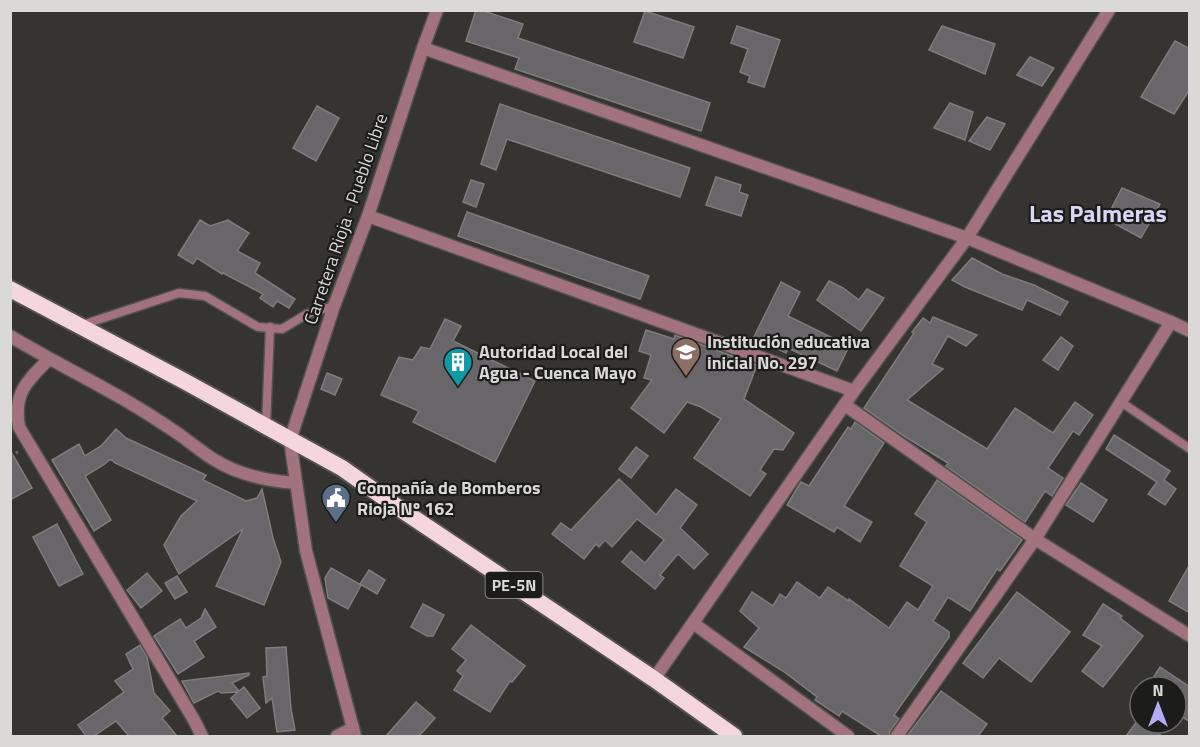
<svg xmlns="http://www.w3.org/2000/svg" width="1200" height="747" viewBox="0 0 1200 747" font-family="'Titillium Web',sans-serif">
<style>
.building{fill:#686669;stroke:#7f7c7f;stroke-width:1.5}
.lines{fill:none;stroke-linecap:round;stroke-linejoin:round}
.service-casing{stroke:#53524f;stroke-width:11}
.minor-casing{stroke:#53524f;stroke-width:15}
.tertiary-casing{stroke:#53524f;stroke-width:15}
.trunk-casing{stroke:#53524f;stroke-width:20}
.path{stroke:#6a6967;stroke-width:3;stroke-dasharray:3 3;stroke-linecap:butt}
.service{stroke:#a3737d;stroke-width:8}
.minor{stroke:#a3737d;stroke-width:12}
.tertiary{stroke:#a3737d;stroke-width:12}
.trunk{stroke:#f4d6dc;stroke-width:16}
.labels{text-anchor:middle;stroke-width:4.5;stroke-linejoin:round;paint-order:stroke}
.shield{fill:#1c1c1a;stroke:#a1a09e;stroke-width:1.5}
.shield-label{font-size:16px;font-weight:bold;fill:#dad9d7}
.street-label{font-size:18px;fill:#dad9d7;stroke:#1c1c1a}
.poi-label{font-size:18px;font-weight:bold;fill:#dad9d7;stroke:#1c1c1a;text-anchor:start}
.district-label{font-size:24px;font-weight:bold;fill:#dad7f5;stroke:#1c1c1a}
</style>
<rect width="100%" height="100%" fill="#353431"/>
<g class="building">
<path d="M476,10H481L523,24L518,38L710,103L701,131L515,69L519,58L466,41Z"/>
<path d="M645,11L694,27L683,58L634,42Z"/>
<path d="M737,26L780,40L764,87L748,82L750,76L740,72L748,49L731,43Z"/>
<path d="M942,26L995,44L985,74L929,50Z"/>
<path d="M1175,41L1190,49V89L1174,114L1141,97Z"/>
<path d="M1030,57L1054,68L1042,86L1017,75Z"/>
<path d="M950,103L973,112L965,140L934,128Z"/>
<path d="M500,104L690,168L680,197L507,139L496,170L481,164Z"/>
<path d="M317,106L339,118L316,161L293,148Z"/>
<path d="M987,117L1005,124L990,150L969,141Z"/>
<path d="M716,177L741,185L739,192L748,195L741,216L706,205Z"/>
<path d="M471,180L484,184L476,207L463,202Z"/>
<path d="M1122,188L1160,204L1141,238L1106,219Z"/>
<path d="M467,212L649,276L640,299L458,236Z"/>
<path d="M200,220L210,226L228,220L249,233L237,251L260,263L255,273L295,299L289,308L277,301L273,307L260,298L263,294L223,273L222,274L197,258L193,264L178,255Z"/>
<path d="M972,258L1002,274L1034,285L1068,302L1060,315L1027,300L1022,310L965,287L952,280Z"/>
<path d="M829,281L843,288L859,300L867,289L884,298L861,331L817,300Z"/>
<path d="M781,282L800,292L788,316L849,346L837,371L788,348L786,353L765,343L763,349L750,345Z"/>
<path d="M933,317L977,335L966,346L948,336L932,364L943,369L907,400L987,449L1015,408L1053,433L1075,402L1093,415L1079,435L1073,431L1048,468L1063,478L1052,496L1045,491L1025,522L946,466L948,463L904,436L864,408L914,333L912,332L923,318L930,323Z"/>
<path d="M445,319L461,326L453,341L535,381L495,462L413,422L419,411L381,395L399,357L413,360L421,347L430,349Z"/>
<path d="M646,330L674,339L675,335L757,365L744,399L794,433L783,450L774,449L760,470L766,474L750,496L694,458L721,419L701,407L687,402L664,433L631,408L652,380L644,378L651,355L639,351Z"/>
<path d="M1061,337L1073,346L1058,370L1043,360Z"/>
<path d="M327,373L342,379L335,395L321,389Z"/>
<path d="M855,422L884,443L844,506L872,522L860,542L837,527L834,532L787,505L801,482L809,486L848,427L851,429Z"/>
<path d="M116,429L126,438L206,475L203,480L246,501L257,498L262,489L273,538L281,562L264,605L216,586L243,529L179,574L164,545L181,516L197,501L115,463L112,460H109L105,464L85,476L111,520L94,531L52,460L79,444L85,456L101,446Z"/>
<path d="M1114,435L1170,471L1164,480L1176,489L1165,505L1148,494L1157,482L1106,449Z"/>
<path d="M636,447L648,456L631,478L619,469Z"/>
<path d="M10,450L32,488L10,500Z"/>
<path d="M619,479L656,515L676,489L697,505L680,528L708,554L694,569L678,554L660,575L664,578L655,589L622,562L631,551L645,563L664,540L637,519L612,547L605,540L599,547L596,544L584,559L552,534L561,523L571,530Z"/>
<path d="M937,480L1022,540L1000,571L997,569L970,611L948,597L933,621L949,632V637L894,715L899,719L890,731L889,736H881L842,711L839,716L815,700L817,697L783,671L744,647L759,628L740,611L752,592L773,606L780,594L786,598L797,582L820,598L828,587L849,601V599L889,628L907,602L918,610L933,586L900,566L927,522L915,514Z"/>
<path d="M1081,483L1107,500L1093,522L1066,505Z"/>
<path d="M57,524L83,574L59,586L33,537Z"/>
<path d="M1190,564V613L1169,601Z"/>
<path d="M331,568L361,585L348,609L328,598L325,578Z"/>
<path d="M369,570L385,580L377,594L360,584Z"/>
<path d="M147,573L162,591L141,608L127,590Z"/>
<path d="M177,576L187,592L175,599L165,583Z"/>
<path d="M1017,592L1070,632L1031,682L999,658L983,678L963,663Z"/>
<path d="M423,604L444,615L433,636H427L411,627Z"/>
<path d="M1103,604L1122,616L1120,618L1143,636L1103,687L1082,671L1102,646L1083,635Z"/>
<path d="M205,609L216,627L194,641L204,657L178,674L154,636L180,619L186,628L201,618Z"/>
<path d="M471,625L525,666L512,682L510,681L490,712L454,690L463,676L457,671L466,660L452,649Z"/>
<path d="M140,645L147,657L154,693L170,711L162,718L177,736H129L116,721L94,736H86L78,725L124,692L115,681L133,669L126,654Z"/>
<path d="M286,647L291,709L295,730L277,732L272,698L266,703L263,677L267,676L266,648Z"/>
<path d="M1160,667L1190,687V722L1176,713V687H1147Z"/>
<path d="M249,673V675L232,683L239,691L244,687L260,708L247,718L231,698L238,692L221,693L218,691L194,703L182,681Z"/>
<path d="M941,691L987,724L978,736H907Z"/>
<path d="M416,702L435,718L419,736H386Z"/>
<path d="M1138,720L1140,723H1142L1162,736H1126Z"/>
</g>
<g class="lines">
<g class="service-casing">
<g id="service">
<path d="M82,325L179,293L205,296L258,327L282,329L307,314L334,306"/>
<path d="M1121,402L1190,449"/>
<path d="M266,426L270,327"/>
</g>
</g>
<g class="minor-casing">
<g id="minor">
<path d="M423,48L967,238L1171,322L1190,331"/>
<path d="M368,216L854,391"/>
<path d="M10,336C50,360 91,380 130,403C147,413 164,424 180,435C191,443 202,452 213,459C238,475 267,481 296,483"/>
<path d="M49,359C27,381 13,393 19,427L194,720L202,736"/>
<path d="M845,405L1035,539L1190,636"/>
<path d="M693,623L848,736"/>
<path d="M654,679L854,391L967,238L1109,10"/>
<path d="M337,736L353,728"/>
<path d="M897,736L1035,539L1171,322"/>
</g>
</g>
<g class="tertiary-casing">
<path id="tertiary" d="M355,736L306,551L290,440L334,306L368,216L423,48L437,10"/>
</g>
<g class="trunk-casing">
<path id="trunk" d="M10,289L184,381L342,468L393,504L654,679L734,736"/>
</g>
<path class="path" d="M10,455L18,452"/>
<use href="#service" class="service"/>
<use href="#minor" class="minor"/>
<use href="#tertiary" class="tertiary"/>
<use href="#trunk" class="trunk"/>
</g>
<defs>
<g id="school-pin" transform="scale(1.5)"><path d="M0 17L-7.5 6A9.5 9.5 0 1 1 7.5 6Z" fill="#8d6e63" stroke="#1c1c1a"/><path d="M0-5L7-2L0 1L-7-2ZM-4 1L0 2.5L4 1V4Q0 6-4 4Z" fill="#fff"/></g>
<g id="building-pin" transform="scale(1.5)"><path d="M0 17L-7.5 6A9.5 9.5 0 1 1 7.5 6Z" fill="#0f9aa8" stroke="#1c1c1a"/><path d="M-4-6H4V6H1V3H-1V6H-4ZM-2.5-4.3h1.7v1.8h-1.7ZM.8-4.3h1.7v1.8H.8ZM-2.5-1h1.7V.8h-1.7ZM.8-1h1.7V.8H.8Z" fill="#fff"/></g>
<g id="civic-pin" transform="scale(1.5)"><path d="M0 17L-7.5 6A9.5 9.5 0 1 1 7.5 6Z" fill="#5c6f8a" stroke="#1c1c1a"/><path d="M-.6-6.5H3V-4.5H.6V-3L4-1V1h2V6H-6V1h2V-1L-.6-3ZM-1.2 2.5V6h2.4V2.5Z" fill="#fff"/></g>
</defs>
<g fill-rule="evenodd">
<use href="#school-pin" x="686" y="352"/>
<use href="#building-pin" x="458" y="362"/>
<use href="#civic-pin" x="336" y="498"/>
</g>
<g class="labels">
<rect class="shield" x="485.5" y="572" width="57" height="26" rx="4.5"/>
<g class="shield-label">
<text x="514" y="591">PE-5N</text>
</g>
<g class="street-label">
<text transform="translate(346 219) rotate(-71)" y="6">Carretera Rioja - Pueblo Libre</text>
</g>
<g class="poi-label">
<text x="707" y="348">Institución educativa<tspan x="707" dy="21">inicial No. 297</tspan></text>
<text x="479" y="358">Autoridad Local del<tspan x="479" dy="21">Agua - Cuenca Mayo</tspan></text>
<text x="357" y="494">Compañía de Bomberos<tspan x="357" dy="21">Rioja Nº 162</tspan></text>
</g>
<g class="district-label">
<text x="1098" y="222">Las Palmeras</text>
</g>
</g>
<rect width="1200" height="747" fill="none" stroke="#dad9d7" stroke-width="24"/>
<g transform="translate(1158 705)"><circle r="28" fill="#1c1c1a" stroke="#686866" stroke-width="1.5"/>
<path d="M0-4.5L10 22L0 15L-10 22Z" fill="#b5acf8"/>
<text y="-9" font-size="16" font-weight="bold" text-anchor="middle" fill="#dad9d7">N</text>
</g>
</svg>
